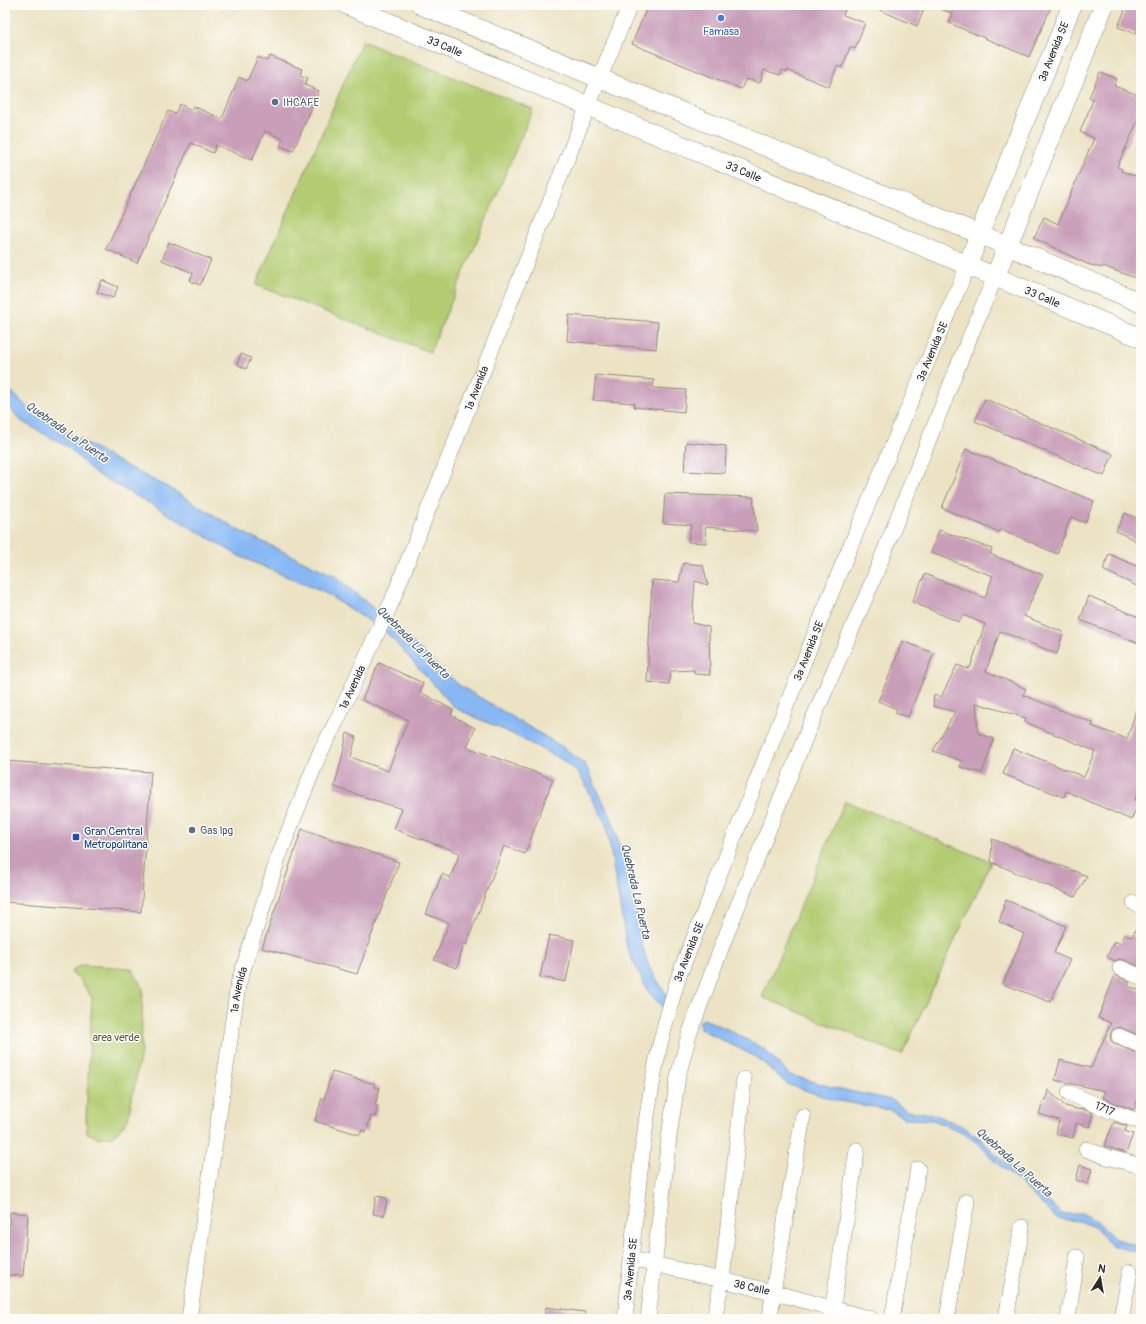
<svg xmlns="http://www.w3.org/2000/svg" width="1146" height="1324" viewBox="0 0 1146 1324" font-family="Pangolin,sans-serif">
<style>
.green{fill:#b3cc72;stroke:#6f7c4e}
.water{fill:#87b8f4;stroke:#597290}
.building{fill:#c89eb9}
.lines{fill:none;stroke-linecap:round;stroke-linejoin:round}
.minor-casing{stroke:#8c8778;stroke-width:16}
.major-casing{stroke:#8c8778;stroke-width:20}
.minor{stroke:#fff;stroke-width:15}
.major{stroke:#fff;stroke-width:19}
.shop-dot{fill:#3f7fe0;stroke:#fdfcf7;stroke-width:1.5}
.service-dot{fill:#5c6f8a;stroke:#fdfcf7;stroke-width:1.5}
.transit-dot{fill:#1a4fb4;stroke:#fdfcf7;stroke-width:1.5}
.labels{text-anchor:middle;stroke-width:3;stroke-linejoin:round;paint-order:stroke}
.shop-label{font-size:11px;fill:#366cbe;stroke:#fdfcf7}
.street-label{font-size:11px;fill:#2b2b2b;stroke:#fdfcf7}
.service-label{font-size:11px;fill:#4e5e75;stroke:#fdfcf7;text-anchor:start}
.transit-label{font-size:11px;fill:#164399;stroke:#fdfcf7;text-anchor:start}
.park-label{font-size:11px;fill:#545b40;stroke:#fdfcf7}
.water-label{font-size:12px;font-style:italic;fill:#4b5c71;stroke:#fdfcf7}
</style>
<rect width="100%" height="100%" fill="#fdfcf7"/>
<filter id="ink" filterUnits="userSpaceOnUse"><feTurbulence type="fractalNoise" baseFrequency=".025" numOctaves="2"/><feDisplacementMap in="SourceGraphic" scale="8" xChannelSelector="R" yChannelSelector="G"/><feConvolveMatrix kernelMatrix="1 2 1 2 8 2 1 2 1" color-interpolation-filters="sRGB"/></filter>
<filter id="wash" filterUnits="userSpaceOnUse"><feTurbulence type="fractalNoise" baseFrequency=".012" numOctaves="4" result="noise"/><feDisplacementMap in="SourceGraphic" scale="16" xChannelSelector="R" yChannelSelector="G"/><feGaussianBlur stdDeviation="0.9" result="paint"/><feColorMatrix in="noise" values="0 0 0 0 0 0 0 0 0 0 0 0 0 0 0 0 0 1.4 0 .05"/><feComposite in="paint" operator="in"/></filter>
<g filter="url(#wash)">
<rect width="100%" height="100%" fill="#ece3c4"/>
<g class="green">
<path d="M362,41L533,109L430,352L256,285Z"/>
<path d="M845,801L991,862L902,1055L762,997Z"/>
<path d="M82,965L131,968L143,988L141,1053L128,1119L117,1132L112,1136L99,1138L87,1133L86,1118L92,998L80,980L71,973L74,969Z"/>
</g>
<g class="water">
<path d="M5,385L30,410L113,459L171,489L242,532L335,576L392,624L459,685L564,748L585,764L612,820L629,875L642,945L649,967L671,1002L662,1007L647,990L627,948L606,824L579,773L559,758L508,732L455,708L386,632L325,593L239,556L158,508L93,472L68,447L21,421L5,402Z"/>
<path d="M704,1019L727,1029L764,1049L790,1075L835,1088L892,1100L907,1111L933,1114L960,1125L981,1139L996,1155L1018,1172L1061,1214H1083L1097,1221L1115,1239L1141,1246V1253L1113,1246L1094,1227L1080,1221L1057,1219L1014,1177L992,1159L978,1143L958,1130L933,1120L905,1119L891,1110L834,1100L787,1084L758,1058L700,1029L699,1022Z"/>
</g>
<g id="blocks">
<g class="building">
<path d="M648,5H684L696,10L698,5H847L843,15L865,23L855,49L850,47L842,68L837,66L829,87L787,70V72L782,70L780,75L764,70L760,83L746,79L741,89L632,44Z"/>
<path d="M868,5H926L917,26Z"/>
<path d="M932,5H1052L1029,57L949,23L953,14Z"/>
<path d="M1127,5L1141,11V22L1136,34L1118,27Z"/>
<path d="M270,56L302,69L300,75L308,78L305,85L319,91L293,151L280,146L283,139L265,131L252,160L216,145L213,153L191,143L137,263L106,249L168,111L175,114L180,104L191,110L193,106L222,119L239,77L247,81L258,57L267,61Z"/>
<path d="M1100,72L1117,79L1114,86L1141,96V121L1138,120L1117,167L1122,169L1121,171L1141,178V280L1103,266L1102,268L1087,264L1034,238L1044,217L1058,224L1094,138L1080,132L1093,100L1089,98Z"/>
<path d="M169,242L211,260L200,285L190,281L193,273L162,260Z"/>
<path d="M102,280L118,287L113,298L97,292Z"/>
<path d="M569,315L658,322L656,349L567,341Z"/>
<path d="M241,354L251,358L246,369L237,364Z"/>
<path d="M596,375L654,380L653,388L686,390L684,412L634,407L635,403L593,400Z"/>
<path d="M985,399L1113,454L1104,476L975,421Z"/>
<path d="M686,442L726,446L725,473L684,471Z"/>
<path d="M966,449L1094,501L1085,523L1071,517L1057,554L1001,529L999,532L942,508Z"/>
<path d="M665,494L753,497L757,531L705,527L706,543L688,542L691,525L663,523Z"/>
<path d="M1125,513L1141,520V543L1116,531Z"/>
<path d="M939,530L992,549L990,554L1043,575L1024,616L1063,632L1057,654L1000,631L986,671L1026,689L1023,695L1093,723L1092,726L1127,739L1139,701L1141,702V783L1135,800L1139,802L1131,820L1066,791L1064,797L1003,774L1013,748L1084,777L1095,751L1025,722L1026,718L976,703L978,733L994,739L982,773L960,767L962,761L933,751L955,712L933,706L934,695L941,697L957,665L968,669V667L970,668L985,624L963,615L959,622L912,602L925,574L985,598L993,576L931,553Z"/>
<path d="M1109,554L1141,568V588L1103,570Z"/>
<path d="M683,563L703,565L708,585L695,581L692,623L709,627L710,675L694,674V670L671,671L669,684L647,682L652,580L679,582Z"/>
<path d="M1089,596L1141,618V644L1080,620Z"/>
<path d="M902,641L934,653L908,717L895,713L897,709L878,701L893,667Z"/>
<path d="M379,663L423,683L420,692L453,710L451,715L475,728L467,747L553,779L525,854L504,846L466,945L464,944L457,968L434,960L449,923L426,914L442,874L450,878L460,853L394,829L402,809L334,787L341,762L347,733L356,737L351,757L388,771L408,720L362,700Z"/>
<path d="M5,761L151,772L141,912L5,902Z"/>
<path d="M302,829L399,862L357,974L262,948Z"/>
<path d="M992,839L1087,876L1075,897L991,862Z"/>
<path d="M1006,900L1066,926L1054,953L1070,960L1050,1002L1003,984L1024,934L999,922Z"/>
<path d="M1141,918V967L1124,960L1119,959L1115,961L1107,957L1114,941L1121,944L1125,934L1132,937Z"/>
<path d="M549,935L574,940L566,982L540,977Z"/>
<path d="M1115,975L1130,982L1128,986L1141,991V1036L1119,1027L1113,1029L1111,1032L1110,1036L1111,1041L1115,1044L1141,1055V1091L1134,1110L1103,1098L1105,1091L1055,1080L1060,1060L1091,1068L1111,1023L1098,1018Z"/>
<path d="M332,1072L375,1084L374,1087L380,1088L375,1105L378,1106L375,1117L371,1116L366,1132L362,1130L360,1135L315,1121L322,1098L324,1099Z"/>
<path d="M1048,1090L1065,1106L1080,1110L1081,1108L1093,1113L1089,1127L1076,1123L1073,1138L1056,1134L1059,1120L1039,1114L1044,1099L1046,1100Z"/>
<path d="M1114,1122L1127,1126L1125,1131L1133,1134L1126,1153L1104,1146Z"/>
<path d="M1080,1165L1092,1169L1088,1184L1076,1180Z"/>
<path d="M376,1196L387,1198L384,1216L373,1214Z"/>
<path d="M10,1212L28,1214L23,1276L5,1275Z"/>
<path d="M546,1307L585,1312V1319H544Z"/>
</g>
</g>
</g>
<g filter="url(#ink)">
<use href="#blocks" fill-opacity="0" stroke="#8c8778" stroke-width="1"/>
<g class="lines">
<g class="minor-casing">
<g id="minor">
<path d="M1134,903L1141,906"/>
<path d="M1120,968L1141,977"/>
<path d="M1119,1036L1141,1046"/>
<path id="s1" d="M1069,1093L1111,1111L1141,1122"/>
<path d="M1086,1149L1107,1157L1141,1166"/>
<path id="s2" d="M632,1259L773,1292L871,1319"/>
<path d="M831,1318L857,1150"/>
<path id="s3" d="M189,1319L238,985L278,858L319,755L337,720L392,601L588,106L630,5"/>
<path id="s4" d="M625,1319C635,1229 640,1137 659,1049C665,1023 672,998 680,973L840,571L968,265"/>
<path d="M648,1319L669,1137L678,1076L689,1035L723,943L809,728L871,585L964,351L995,277"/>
<path d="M714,1319L722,1280L744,1079"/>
<path d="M770,1319L773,1292L803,1116"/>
<path d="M892,1319L918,1169"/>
<path d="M947,1319L967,1201"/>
<path d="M1006,1319L1022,1227"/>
<path d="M1068,1319L1077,1257"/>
<path d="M1121,1319L1130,1272"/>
</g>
</g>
<g class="major-casing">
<g id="major">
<path id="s5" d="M347,5L1141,338"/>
<path d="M421,5L1008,246L1141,303"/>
<path id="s6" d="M968,265L979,234L1072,5"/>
<path d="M995,277L1104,5"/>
</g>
</g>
<use href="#minor" class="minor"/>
<use href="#major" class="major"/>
</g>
</g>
<circle class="shop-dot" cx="721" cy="18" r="4"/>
<g class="service-dot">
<circle cx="275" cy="102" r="4"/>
<circle cx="192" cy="830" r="4"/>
</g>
<rect class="transit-dot" x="72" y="833" width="8" height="8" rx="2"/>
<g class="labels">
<g class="shop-label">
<text x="721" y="35">Famasa</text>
</g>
<g class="street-label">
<text dy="4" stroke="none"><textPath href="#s5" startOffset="106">33 Calle</textPath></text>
<text dy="4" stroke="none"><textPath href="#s6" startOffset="230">3a Avenida SE</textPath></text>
<text dy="4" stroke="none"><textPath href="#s5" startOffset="430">33 Calle</textPath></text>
<text dy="4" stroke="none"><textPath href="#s5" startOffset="754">33 Calle</textPath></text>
<text dy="4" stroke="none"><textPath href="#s4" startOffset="1022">3a Avenida SE</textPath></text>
<text dy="4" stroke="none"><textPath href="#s3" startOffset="981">1a Avenida</textPath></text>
<text dy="4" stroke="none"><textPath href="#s4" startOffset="698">3a Avenida SE</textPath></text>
<text dy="4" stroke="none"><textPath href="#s3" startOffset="657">1a Avenida</textPath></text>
<text dy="4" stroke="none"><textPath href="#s4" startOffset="374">3a Avenida SE</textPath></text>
<text dy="4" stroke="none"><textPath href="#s3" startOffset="333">1a Avenida</textPath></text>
<text dy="4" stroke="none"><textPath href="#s1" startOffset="39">1717</textPath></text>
<text dy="4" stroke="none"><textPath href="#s4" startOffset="50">3a Avenida SE</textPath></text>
<text dy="4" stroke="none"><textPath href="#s2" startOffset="123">38 Calle</textPath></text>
</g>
<g class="service-label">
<text x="283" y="106">IHCAFE</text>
<text x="200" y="834">Gas lpg</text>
</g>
<g class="transit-label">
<text x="84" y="835">Gran Central<tspan x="84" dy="13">Metropolitana</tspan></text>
</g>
<g class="park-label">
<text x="116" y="1041">area verde</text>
</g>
<g class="water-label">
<text transform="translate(67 432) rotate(35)" y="4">Quebrada La Puerta</text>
<text transform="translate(413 642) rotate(45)" y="4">Quebrada La Puerta</text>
<text transform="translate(636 891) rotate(77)" y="4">Quebrada La Puerta</text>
<text transform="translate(1014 1162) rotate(42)" y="4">Quebrada La Puerta</text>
</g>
</g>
<rect width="1146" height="1324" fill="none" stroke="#fdfcf7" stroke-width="20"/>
<g transform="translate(1100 1278) rotate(11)" stroke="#fdfcf7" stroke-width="3" paint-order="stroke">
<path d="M0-3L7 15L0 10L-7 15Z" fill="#2b2b2b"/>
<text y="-6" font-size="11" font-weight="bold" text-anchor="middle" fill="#2b2b2b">N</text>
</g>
</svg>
